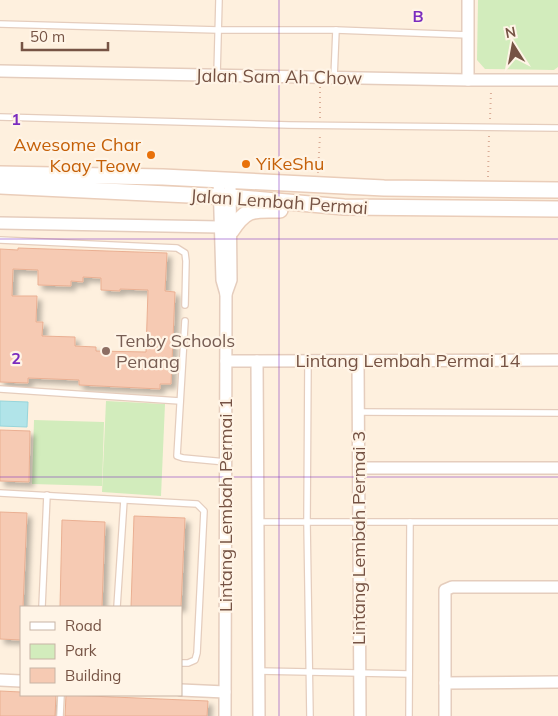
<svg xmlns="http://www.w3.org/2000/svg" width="558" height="716" viewBox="0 0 558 716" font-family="Mulish,sans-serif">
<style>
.green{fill:#d2ecbc}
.water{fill:#b1e4e9;stroke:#97d5db}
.building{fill:#f6cab3;stroke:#eaaf92;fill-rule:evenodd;filter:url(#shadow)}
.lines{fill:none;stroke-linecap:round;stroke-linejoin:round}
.lane-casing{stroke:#e5cdbd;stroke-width:8}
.street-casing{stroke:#e5cdbd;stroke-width:14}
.secondary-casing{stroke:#eacdb9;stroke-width:18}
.path{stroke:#daad97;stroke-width:2;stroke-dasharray:1 4;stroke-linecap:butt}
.lane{stroke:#fff;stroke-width:5.5}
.street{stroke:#fff;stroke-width:11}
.secondary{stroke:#fff;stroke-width:15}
.grid{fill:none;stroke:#7b2cbf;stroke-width:1;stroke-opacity:0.55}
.food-dot{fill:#e8710a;stroke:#fff4e6;stroke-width:2}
.education-dot{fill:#8d6e63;stroke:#fff4e6;stroke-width:2}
.labels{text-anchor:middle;stroke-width:4.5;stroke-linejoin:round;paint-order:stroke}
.street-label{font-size:18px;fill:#765344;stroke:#fff4e6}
.food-label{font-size:18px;fill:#c56008;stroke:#fff4e6;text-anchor:end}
.education-label{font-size:18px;fill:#785e54;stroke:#fff4e6;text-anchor:start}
.grid-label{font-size:16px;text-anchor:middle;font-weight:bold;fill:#7b2cbf;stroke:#fff4e6;stroke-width:4.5;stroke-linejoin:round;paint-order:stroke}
</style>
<defs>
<filter id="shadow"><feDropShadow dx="4.5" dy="4.5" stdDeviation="2.5" flood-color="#0004"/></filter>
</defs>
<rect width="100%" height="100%" fill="#fef0de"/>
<g class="green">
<path d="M478,0H558V67L554,70L485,69L477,60Z"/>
<path d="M106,401L165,404L161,496L102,492Z"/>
<path d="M34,420L104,422L102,486L32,484Z"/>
</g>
<path class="water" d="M0,401L28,402L27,427L0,426Z"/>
<g class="building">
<path d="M18,248L167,253L165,291L175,292L171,384H160V389L79,385V380L28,378V383L0,382V249L18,250ZM13,269L38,270V285L71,286V281L83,282V277L101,278V290L120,291V289L148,290L146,352L96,351V347L75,346V337L42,336L43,322H36L37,296H12Z"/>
<path d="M0,430L30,431L29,482L0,481Z"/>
<path d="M0,512L27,513L23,607H21V640L0,639Z"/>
<path d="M134,516L185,518L181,607H131Z"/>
<path d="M62,520L105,522L102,607H60Z"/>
<path d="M0,691L21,692V695H56L55,716H0Z"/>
<path d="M66,695L208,701L207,716H65Z"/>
</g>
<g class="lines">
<g class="lane-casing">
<g id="lane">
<path d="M0,24L218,30H336L469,35"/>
<path d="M217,75L219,0"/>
<path d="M334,78L336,30"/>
<path d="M0,117L289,125L558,128"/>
<path d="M0,240L177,248L185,253L186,261L185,305"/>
<path d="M185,321L177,456L183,458L226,462"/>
<path d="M308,361L307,522L310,716"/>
<path d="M0,389L180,401"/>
<path d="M359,412L558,413"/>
<path d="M0,493L197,504L204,511L197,653L195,660L188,663H181"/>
<path d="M258,522H558"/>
<path d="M42,607L47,495"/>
<path d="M117,607L124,500"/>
<path d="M259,671L409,674"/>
<path d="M60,716L61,695"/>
<path d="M409,716L410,522"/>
</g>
</g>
<g class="street-casing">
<g id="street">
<path d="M468,0V80"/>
<path d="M0,71L468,80H558"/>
<path d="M219,179L222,280L226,294"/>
<path d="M0,223L220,227"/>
<path d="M226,361L558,360"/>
<path d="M257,361L259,716"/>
<path d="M358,361L360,716"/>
<path d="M359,468H558"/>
<path d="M0,680L21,681"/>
<path d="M445,683L558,682"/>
<path d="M181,690L225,692"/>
<path d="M225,716L226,294L231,280L230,180"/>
<path d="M445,716V590L452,587H558"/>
</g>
</g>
<g class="secondary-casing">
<g id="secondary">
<path d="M0,174L163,177L384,188L558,190"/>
<path d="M0,186L231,197L344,207L558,209"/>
<path d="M231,231C247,207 253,210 280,210"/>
</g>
</g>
<g class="path">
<path d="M320,118V87"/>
<path d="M490,119L491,92"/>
<path d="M318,173L320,135"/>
<path d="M488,177L489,136"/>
</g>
<use href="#lane" class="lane"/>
<use href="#street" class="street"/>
<use href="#secondary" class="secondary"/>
</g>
<path class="grid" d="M279,0V716M0,239H558M0,477H558"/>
<g class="food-dot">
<circle cx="151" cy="155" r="5"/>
<circle cx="246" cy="164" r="5"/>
</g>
<circle class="education-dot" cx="106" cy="351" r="5"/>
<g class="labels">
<g class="street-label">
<text transform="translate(279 77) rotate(1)" y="6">Jalan Sam Ah Chow</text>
<text transform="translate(279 202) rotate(4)" y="6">Jalan Lembah Permai</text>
<text x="408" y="367">Lintang Lembah Permai 14</text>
<text transform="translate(226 505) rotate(-90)" y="6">Lintang Lembah Permai 1</text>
<text transform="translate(359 538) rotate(-90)" y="6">Lintang Lembah Permai 3</text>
</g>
<g class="food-label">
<text x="141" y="151">Awesome Char<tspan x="141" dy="21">Koay Teow</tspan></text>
<text x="256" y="170" text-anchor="start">YiKeShu</text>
</g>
<g class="education-label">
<text x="116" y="347">Tenby Schools<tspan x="116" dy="21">Penang</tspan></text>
</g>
</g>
<g class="grid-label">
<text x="418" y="22">B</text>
<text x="16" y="125">1</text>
<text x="16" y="364">2</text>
</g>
<rect x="20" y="606" width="162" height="90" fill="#fff4e6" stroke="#c8b4a5"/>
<rect x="30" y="622" width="25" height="8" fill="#ffffff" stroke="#c8b4a5"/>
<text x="65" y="631" font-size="15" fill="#765344">Road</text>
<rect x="30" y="644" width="25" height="15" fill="#d2ecbc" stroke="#c8b4a5"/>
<text x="65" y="656" font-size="15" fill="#765344">Park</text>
<rect x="30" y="668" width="25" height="15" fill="#f6cab3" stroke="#c8b4a5"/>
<text x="65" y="681" font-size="15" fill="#765344">Building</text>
<g transform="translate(513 45) rotate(349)" stroke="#fff4e6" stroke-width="4" paint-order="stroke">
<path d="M0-4L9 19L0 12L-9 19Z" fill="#765344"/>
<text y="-8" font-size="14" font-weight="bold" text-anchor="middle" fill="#765344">N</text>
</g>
<path d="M22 42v8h86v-8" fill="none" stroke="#765344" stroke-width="2.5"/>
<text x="30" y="42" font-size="15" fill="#765344" stroke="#fff4e6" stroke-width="4" paint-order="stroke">50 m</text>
</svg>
